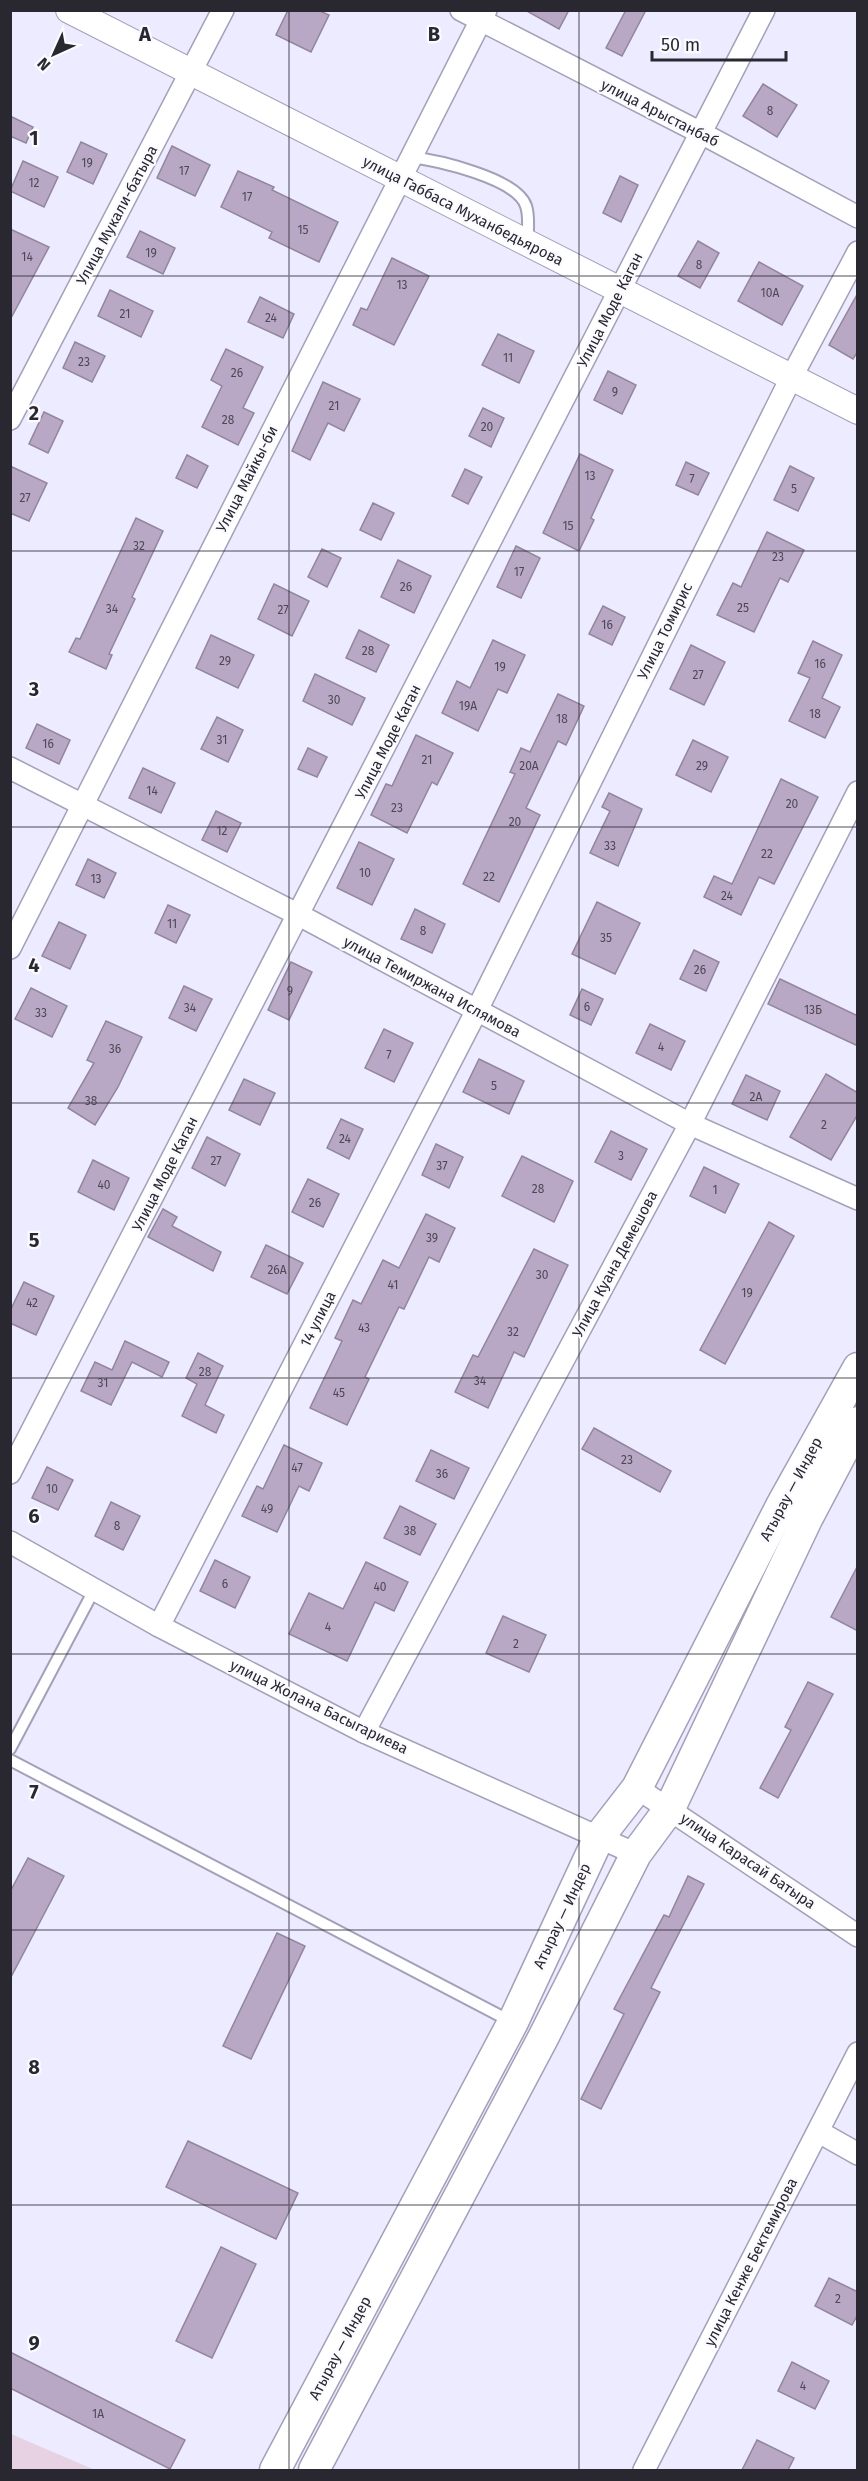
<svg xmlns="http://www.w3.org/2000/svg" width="868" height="2481" viewBox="0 0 868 2481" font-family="'Fira Sans',sans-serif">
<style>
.green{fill:#e7d2e3}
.building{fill:#b9a8c5;stroke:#92869b;stroke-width:1.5}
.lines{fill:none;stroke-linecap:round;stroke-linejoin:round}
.service-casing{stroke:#a3a0b8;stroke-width:14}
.minor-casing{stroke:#a3a0b8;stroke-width:24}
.tertiary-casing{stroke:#a3a0b8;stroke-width:28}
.secondary-casing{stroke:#a3a0b8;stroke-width:33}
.service{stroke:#fff;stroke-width:10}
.minor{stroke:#fff;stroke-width:21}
.tertiary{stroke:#fff;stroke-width:26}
.secondary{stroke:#fff;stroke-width:30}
.grid{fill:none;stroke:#292831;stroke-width:1.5;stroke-opacity:0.55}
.labels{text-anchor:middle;stroke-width:4.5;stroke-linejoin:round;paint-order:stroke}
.number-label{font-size:12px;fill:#4d4856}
.street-label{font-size:15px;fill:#292831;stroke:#fafaff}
.grid-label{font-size:20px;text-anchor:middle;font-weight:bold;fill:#292831;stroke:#fafaff;stroke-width:4.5;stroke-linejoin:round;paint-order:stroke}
</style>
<rect width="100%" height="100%" fill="#edebff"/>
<path class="green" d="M10,2434H11L95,2470H11Z"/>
<g class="building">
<path d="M288,10H318L329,15L311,52L276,35Z"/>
<path d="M525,10H569L559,29Z"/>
<path d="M626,10H646L622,56L606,48Z"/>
<path d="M763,84L797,105L777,137L743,116Z"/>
<path d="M10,116L33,127L26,143L10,136Z"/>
<path d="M81,142L107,154L93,184L67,172Z"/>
<path d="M172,146L210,165L195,196L157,178Z"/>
<path d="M23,161L58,177L44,207L10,191Z"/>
<path d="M238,171L274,187L272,190L338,222L319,262L269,238L272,232L221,207Z"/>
<path d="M620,176L638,185L621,222L603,213Z"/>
<path d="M10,229L49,247L10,320Z"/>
<path d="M140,231L175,248L163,274L127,257Z"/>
<path d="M698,241L719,253L700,288L678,276Z"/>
<path d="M392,258L429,276L394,345L353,325L361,308L367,310Z"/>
<path d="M759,262L803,286L782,325L738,301Z"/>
<path d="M110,290L153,311L141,337L98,316Z"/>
<path d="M858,293V351L853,359L829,345Z"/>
<path d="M260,297L294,314L283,338L248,322Z"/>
<path d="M498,334L534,351L519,383L482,365Z"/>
<path d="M75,342L105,356L92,382L63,368Z"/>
<path d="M226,349L263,367L243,408L254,413L238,445L202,427L222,386L211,380Z"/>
<path d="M608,371L636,385L622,414L594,400Z"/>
<path d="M323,382L360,399L344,431L328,423L310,460L292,451Z"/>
<path d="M483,408L504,418L491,447L469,436Z"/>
<path d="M44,412L63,421L48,453L29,444Z"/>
<path d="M580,454L613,470L591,518L594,520L579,551L543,533Z"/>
<path d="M187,455L208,466L197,488L176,478Z"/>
<path d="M686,462L709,473L698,495L676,485Z"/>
<path d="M10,466L47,483L29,521L10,513Z"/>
<path d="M790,466L814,478L798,511L774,500Z"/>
<path d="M465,469L482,477L468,504L452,496Z"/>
<path d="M373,503L394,513L381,540L360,530Z"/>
<path d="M136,518L163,531L132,597L135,599L109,654L112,655L106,669L69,652L76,638L80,639Z"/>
<path d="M767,532L804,550L788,582L780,578L754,632L717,615L733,583L741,587Z"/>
<path d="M516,546L540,558L521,598L497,587Z"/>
<path d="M322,549L341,558L327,587L308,577Z"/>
<path d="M398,560L431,576L414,613L381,597Z"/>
<path d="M274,584L309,601L292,636L258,619Z"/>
<path d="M603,606L625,617L612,645L589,634Z"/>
<path d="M359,630L389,645L376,672L346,658Z"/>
<path d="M211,635L254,655L238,688L196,668Z"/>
<path d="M493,640L525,655L507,693L498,689L478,731L442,713L457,681L470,688Z"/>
<path d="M813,641L842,655L822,698L840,707L825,738L789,721L810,678L798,673Z"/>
<path d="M691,645L725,662L704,705L670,689Z"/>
<path d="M315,674L365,698L352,725L303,701Z"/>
<path d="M558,694L584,706L566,745L558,741L526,808L540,815L499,902L463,884L515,774L510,772L521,748L530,752Z"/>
<path d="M217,717L243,730L228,762L201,749Z"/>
<path d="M37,724L70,740L59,764L26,748Z"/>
<path d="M416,735L453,753L437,785L432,782L407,833L371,815L386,784L392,786Z"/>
<path d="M693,740L728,757L711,792L676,775Z"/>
<path d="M308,748L327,757L317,777L298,769Z"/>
<path d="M143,768L175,783L161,813L129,798Z"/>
<path d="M781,779L818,797L774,884L759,877L741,915L704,897L714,876L732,884Z"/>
<path d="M609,793L642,809L618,866L590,853L610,811L602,807Z"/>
<path d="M216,811L241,823L227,852L202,840Z"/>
<path d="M359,842L394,859L372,905L337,888Z"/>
<path d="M88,859L116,873L104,898L76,885Z"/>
<path d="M597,902L640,923L615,974L572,954Z"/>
<path d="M168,905L190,915L176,943L155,933Z"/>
<path d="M415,909L445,924L432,953L401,939Z"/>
<path d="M59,922L86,935L70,969L42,956Z"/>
<path d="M694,950L719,962L706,991L680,979Z"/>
<path d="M291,962L312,972L289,1020L268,1010Z"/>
<path d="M780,979L858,1016V1046L768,1004Z"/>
<path d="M184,986L212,999L196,1031L169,1018Z"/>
<path d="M31,988L67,1006L52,1037L15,1019Z"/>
<path d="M582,989L603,999L591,1025L570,1015Z"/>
<path d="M106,1021L142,1037L118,1087L95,1125L68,1108L94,1063L87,1060Z"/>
<path d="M650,1024L685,1041L671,1070L636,1053Z"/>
<path d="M384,1029L413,1043L394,1082L365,1068Z"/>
<path d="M479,1059L524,1081L509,1114L463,1092Z"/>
<path d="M826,1074L858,1093V1114L831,1160L790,1137Z"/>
<path d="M746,1075L780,1091L767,1120L732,1104Z"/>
<path d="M244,1079L275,1093L260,1125L229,1110Z"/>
<path d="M341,1119L363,1129L349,1159L327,1148Z"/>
<path d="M611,1131L647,1149L631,1180L595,1162Z"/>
<path d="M207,1137L240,1154L225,1186L192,1168Z"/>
<path d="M436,1144L463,1157L449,1188L422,1175Z"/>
<path d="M522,1156L573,1181L554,1222L502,1196Z"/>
<path d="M93,1160L129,1178L114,1210L78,1192Z"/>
<path d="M704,1167L739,1184L725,1213L690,1196Z"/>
<path d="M308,1179L339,1194L323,1227L292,1212Z"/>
<path d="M163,1209L177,1217L172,1226L221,1252L213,1271L148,1237Z"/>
<path d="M426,1214L455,1228L439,1262L429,1257L404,1309L399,1307L365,1377L369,1379L347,1425L310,1408L342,1341L335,1338L353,1300L361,1304L383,1260L399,1268Z"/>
<path d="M769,1222L794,1236L725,1364L700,1350Z"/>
<path d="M266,1245L303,1263L287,1294L251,1277Z"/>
<path d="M534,1249L568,1265L524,1357L514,1352L488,1408L455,1392L473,1355L478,1357Z"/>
<path d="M24,1282L54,1296L36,1335L10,1323V1311Z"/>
<path d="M125,1341L169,1362L162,1377L132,1362L111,1405L81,1391L95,1362L112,1370Z"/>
<path d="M198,1353L223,1366L205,1405L224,1415L216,1433L182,1416L197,1384L186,1378Z"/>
<path d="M594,1428L671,1471L660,1492L582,1449Z"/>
<path d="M284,1445L322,1463L309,1491L299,1486L277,1532L242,1516L257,1486L263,1489Z"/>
<path d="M431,1450L469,1468L454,1499L416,1481Z"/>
<path d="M47,1467L73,1480L58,1510L32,1498Z"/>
<path d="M111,1502L140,1516L123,1550L95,1536Z"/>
<path d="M400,1506L436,1524L420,1555L384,1538Z"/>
<path d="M215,1560L250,1577L235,1608L200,1591Z"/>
<path d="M366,1562L408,1582L394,1611L375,1602L347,1661L289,1634L309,1593L343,1609Z"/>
<path d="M858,1565V1631L831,1617Z"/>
<path d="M503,1616L546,1635L529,1672L486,1653Z"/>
<path d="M808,1682L833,1694L778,1798L760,1788L791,1730L785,1727Z"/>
<path d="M28,1858L64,1876L10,1979V1892Z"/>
<path d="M688,1876L704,1884L651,1988L660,1992L601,2109L581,2099L624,2014L614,2009L664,1915L669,1917Z"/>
<path d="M277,1933L305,1946L251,2059L223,2046Z"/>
<path d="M188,2141L298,2193L276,2239L166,2187Z"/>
<path d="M221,2247L256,2264L212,2358L176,2341Z"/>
<path d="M829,2278L858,2292V2314L852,2325L815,2306Z"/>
<path d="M10,2352L185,2440L170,2469L10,2388Z"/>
<path d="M792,2362L829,2381L815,2409L778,2391Z"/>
<path d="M757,2440L794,2458L788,2470H742Z"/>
</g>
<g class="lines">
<g class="service-casing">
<g id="service">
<path d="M410,157C436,160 517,178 526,206C530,217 527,232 528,243"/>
<path d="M10,1749L94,1590"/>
<path d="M10,1760L510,2021"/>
</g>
</g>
<g class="minor-casing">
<g id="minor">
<path d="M461,10L701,133L858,217"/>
<path d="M10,419L223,10"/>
<path d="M10,768L299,915L690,1124L858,1199"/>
<path d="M10,948L486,10"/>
<path d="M10,1473L764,10"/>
<path d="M10,1542L159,1626L364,1732L636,1854"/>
<path d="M159,1626L476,1012L791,378L858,252"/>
<path d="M364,1732L690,1124L858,792"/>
<path d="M637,1788L858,1936"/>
<path d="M819,2132L858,2154"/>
<path d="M644,2470L858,2053"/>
</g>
</g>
<g class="tertiary-casing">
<path id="tertiary" d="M69,10L858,411"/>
</g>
<g class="secondary-casing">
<g id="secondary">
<path d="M275,2470L513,2022L599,1837L637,1788L782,1504L858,1368"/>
<path d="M314,2470L543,2038L636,1854L670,1808L807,1519L858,1422"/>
</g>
</g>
<use href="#service" class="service"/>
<use href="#minor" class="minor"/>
<use href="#tertiary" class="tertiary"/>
<use href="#secondary" class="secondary"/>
</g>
<path class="grid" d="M289,10V2470M579,10V2470M10,276H858M10,551H858M10,827H858M10,1103H858M10,1378H858M10,1654H858M10,1930H858M10,2205H858"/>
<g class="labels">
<g class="number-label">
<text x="770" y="115">8</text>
<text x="87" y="167">19</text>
<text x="184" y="175">17</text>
<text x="34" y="187">12</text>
<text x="247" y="201">17</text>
<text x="303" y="234">15</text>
<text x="151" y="257">19</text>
<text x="27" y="261">14</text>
<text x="699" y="269">8</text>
<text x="402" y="289">13</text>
<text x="770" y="297">10А</text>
<text x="125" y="318">21</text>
<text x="271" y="322">24</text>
<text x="508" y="362">11</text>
<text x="84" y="366">23</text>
<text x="237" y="377">26</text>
<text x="615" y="396">9</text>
<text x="334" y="410">21</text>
<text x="228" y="424">28</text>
<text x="487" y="431">20</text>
<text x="590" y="480">13</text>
<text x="692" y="483">7</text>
<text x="794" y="493">5</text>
<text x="25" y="502">27</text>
<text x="568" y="530">15</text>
<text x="139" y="550">32</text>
<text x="778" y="561">23</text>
<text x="519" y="576">17</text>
<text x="406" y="591">26</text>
<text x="743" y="612">25</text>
<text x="112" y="613">34</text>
<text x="283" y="614">27</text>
<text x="607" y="629">16</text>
<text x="368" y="655">28</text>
<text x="225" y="665">29</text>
<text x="820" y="668">16</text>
<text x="500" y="671">19</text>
<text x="698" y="679">27</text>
<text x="334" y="704">30</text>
<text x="468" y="710">19А</text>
<text x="815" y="718">18</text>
<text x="562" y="723">18</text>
<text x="222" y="744">31</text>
<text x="48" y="748">16</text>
<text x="427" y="764">21</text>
<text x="529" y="770">20А</text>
<text x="702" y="770">29</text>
<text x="152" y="795">14</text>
<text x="792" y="808">20</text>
<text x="397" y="812">23</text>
<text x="515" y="826">20</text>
<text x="222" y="835">12</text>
<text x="610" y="850">33</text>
<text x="767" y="858">22</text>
<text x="365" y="877">10</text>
<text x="489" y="881">22</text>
<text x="96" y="883">13</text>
<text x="727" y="900">24</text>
<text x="172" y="928">11</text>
<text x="423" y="935">8</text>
<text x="606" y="942">35</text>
<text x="700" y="974">26</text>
<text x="290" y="995">9</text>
<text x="587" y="1011">6</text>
<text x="190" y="1012">34</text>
<text x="813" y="1014">13Б</text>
<text x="41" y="1017">33</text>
<text x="661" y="1051">4</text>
<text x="115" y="1053">36</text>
<text x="389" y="1059">7</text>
<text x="494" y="1090">5</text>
<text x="756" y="1101">2А</text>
<text x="91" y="1105">38</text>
<text x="824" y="1129">2</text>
<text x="345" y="1143">24</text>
<text x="621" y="1160">3</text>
<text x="216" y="1165">27</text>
<text x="442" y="1170">37</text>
<text x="104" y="1189">40</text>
<text x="538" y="1193">28</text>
<text x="715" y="1194">1</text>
<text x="315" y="1207">26</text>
<text x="432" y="1242">39</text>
<text x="277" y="1274">26А</text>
<text x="542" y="1279">30</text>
<text x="393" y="1289">41</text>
<text x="747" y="1297">19</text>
<text x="32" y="1307">42</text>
<text x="364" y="1332">43</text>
<text x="513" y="1336">32</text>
<text x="205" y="1376">28</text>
<text x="480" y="1385">34</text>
<text x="103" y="1387">31</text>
<text x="339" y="1397">45</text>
<text x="627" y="1464">23</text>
<text x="297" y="1472">47</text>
<text x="442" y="1478">36</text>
<text x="52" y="1493">10</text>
<text x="267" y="1513">49</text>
<text x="117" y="1530">8</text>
<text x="410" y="1535">38</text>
<text x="225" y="1588">6</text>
<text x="380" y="1591">40</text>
<text x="328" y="1631">4</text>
<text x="516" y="1648">2</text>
<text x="838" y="2303">2</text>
<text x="803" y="2390">4</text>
<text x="98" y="2418">1А</text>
</g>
<g class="street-label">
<text transform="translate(660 113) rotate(27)" y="5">улица Арыстанбаб</text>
<text transform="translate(463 211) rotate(27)" y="5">улица Габбаса Муханбедьярова</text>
<text transform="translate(117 215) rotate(-62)" y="5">Улица Мукали-батыра</text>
<text transform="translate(610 310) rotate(-63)" y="5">Улица Моде Каган</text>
<text transform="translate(247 479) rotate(-63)" y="5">Улица Майкы-би</text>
<text transform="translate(665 631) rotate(-64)" y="5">Улица Томирис</text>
<text transform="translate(388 742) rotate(-63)" y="5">Улица Моде Каган</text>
<text transform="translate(432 987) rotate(28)" y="5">улица Темиржана Ислямова</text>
<text transform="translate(165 1174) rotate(-63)" y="5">Улица Моде Каган</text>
<text transform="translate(615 1264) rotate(-62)" y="5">Улица Куана Демешова</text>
<text transform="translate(318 1319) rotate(-63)" y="5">14 улица</text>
<text transform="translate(791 1489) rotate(-62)" y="5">Атырау — Индер</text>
<text transform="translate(319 1707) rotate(26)" y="5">улица Жолана Басыгариева</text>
<text transform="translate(748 1861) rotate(34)" y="5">улица Карасай Батыра</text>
<text transform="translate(562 1916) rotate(-65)" y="5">Атырау — Индер</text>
<text transform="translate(751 2262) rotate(-63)" y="5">улица Кенже Бектемирова</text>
<text transform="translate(340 2348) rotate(-62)" y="5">Атырау — Индер</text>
</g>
</g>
<g class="grid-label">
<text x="145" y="41">A</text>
<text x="434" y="41">B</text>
<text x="34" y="145">1</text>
<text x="34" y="420">2</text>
<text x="34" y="696">3</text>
<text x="34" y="972">4</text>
<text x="34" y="1247">5</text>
<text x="34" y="1523">6</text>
<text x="34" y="1799">7</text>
<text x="34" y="2074">8</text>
<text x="34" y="2350">9</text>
</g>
<rect width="868" height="2481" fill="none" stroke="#292831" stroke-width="24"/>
<g transform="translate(54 54) rotate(225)" stroke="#fafaff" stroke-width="4.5" paint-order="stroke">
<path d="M0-4.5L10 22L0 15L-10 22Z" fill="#292831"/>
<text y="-9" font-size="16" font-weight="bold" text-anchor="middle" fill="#292831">N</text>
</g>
<path d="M652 51v9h134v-9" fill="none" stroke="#292831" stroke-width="3"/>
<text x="661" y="51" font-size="18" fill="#292831" stroke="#fafaff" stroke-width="4.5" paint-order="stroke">50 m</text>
</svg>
